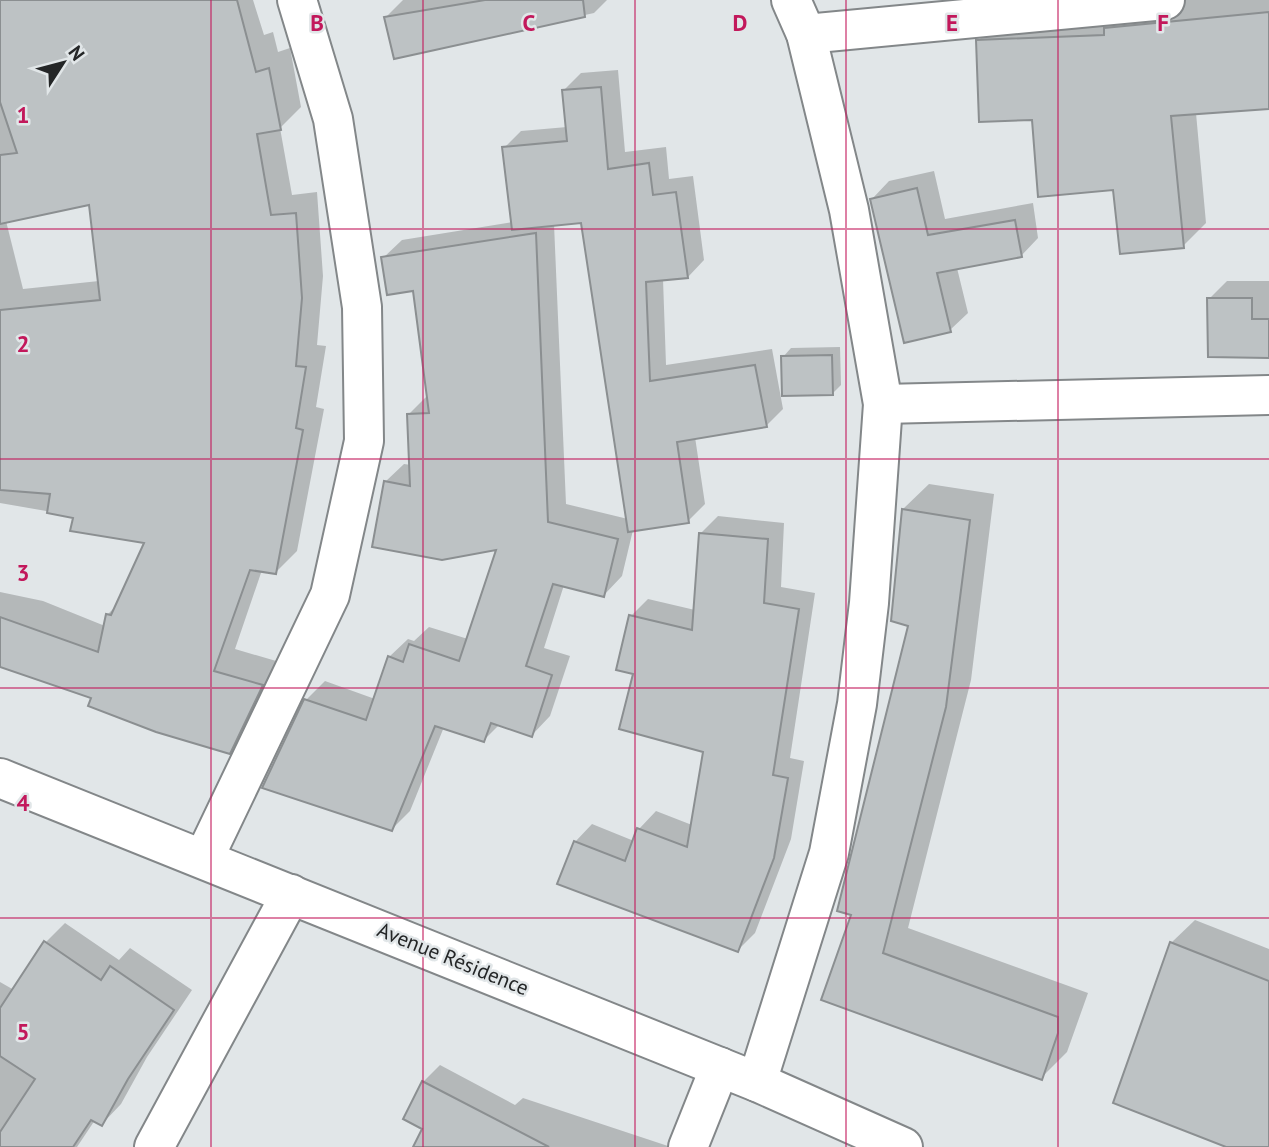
<svg xmlns="http://www.w3.org/2000/svg" width="1269" height="1147" viewBox="0 0 1269 1147" font-family="'PT Sans',sans-serif">
<style>
.shadow{fill:#0003;fill-rule:evenodd}
.building{fill:#bdc2c4;stroke:#8b8f91;stroke-width:2}
.lines{fill:none;stroke-linecap:round;stroke-linejoin:round}
.minor-casing{stroke:#838789;stroke-width:42}
.secondary-casing{stroke:#838789;stroke-width:42}
.minor{stroke:#fff;stroke-width:38}
.secondary{stroke:#fff;stroke-width:38}
.grid{fill:none;stroke:#c2185b;stroke-width:2;stroke-opacity:0.55}
.labels{text-anchor:middle;stroke-width:5;stroke-linejoin:round;paint-order:stroke}
.street-label{font-size:21px;fill:#242627;stroke:#e1e6e8}
.grid-label{font-size:23px;text-anchor:middle;font-weight:bold;fill:#c2185b;stroke:#e1e6e8;stroke-width:5;stroke-linejoin:round;paint-order:stroke}
</style>
<rect width="100%" height="100%" fill="#e1e6e8"/>
<g class="shadow">
<path d="M0,0H253L264,35L273,32L278,52L290,48L301,107L280,128L292,195L317,192L323,276L317,345L326,346L316,407L324,409L297,551L275,573L262,570L235,649L283,663L251,730L229,752L93,697L0,665V592L43,601L105,626L107,615L118,604L146,541L75,516L0,503ZM91,202L99,281L23,289L6,221Z"/>
<path d="M403,0H607L594,13L395,57L386,17Z"/>
<path d="M1186,0H1269V107L1196,113L1206,223L1183,246L1033,118L978,41L1001,17Z"/>
<path d="M618,70L625,152L666,147L669,179L693,176L704,260L688,277L663,279L666,365L772,349L783,409L766,426L695,437L705,504L688,521L633,530L622,576L604,595L564,585L544,648L570,656L550,716L532,735L500,724L484,740L444,727L410,811L392,829L306,700L325,681L375,699L389,657L408,639L414,641L429,627L468,639L498,547L385,482L404,464L411,465L409,414L428,395L414,289L383,258L402,240L513,222L504,148L521,131L567,127L564,90L581,73ZM583,221L628,519L566,504L554,224Z"/>
<path d="M934,171L945,219L1033,203L1038,238L1021,256L957,268L968,313L950,330L872,199L889,181Z"/>
<path d="M1227,281H1269V356L1209,299Z"/>
<path d="M840,347L841,385L833,393L783,357L791,348Z"/>
<path d="M929,484L994,494L971,680L908,928L1088,993L1067,1052L1041,1078L824,999L854,914L910,625L903,509Z"/>
<path d="M718,516L784,523L781,587L815,593L790,758L804,761L791,839L755,933L738,950L575,842L592,824L634,841L639,829L656,811L692,825L705,750L636,672L631,616L648,599L695,610L700,534Z"/>
<path d="M1195,920L1269,949V1147H1231L1171,943Z"/>
<path d="M65,923L119,960L130,948L192,990L147,1057L121,1104L102,1124L95,1120L77,1147H0V982L14,990L46,942Z"/>
<path d="M440,1065L515,1105L523,1098L671,1147H435L424,1128L423,1082Z"/>
</g>
<g class="building">
<path d="M0,0H237L256,72L269,68L281,130L257,134L271,215L296,213L302,298L296,366L306,367L296,428L303,430L276,574L250,570L214,671L263,685L230,754L156,732L88,706L91,698L0,667V617L98,652L106,614L111,615L144,543L70,531L73,518L47,513L50,494L0,490V310L100,300L89,205L0,224V155L17,153L0,102Z"/>
<path d="M485,0H583L585,17L394,59L384,17Z"/>
<path d="M1269,12V109L1171,116L1184,248L1120,254L1113,190L1038,197L1032,120L979,122L976,40L1104,35V28Z"/>
<path d="M601,87L608,169L649,163L653,195L676,192L688,278L646,282L650,381L755,365L767,427L677,442L689,523L628,532L581,223L512,230L502,147L567,141L562,90Z"/>
<path d="M917,188L928,235L1015,220L1022,257L937,273L951,332L904,343L870,199Z"/>
<path d="M536,233L548,522L618,539L604,597L553,584L526,666L552,675L532,737L491,723L484,742L435,726L392,831L262,788L304,699L366,720L388,656L403,662L409,644L459,661L496,550L442,560L372,547L384,481L410,486L407,414L429,413L413,291L387,295L381,257Z"/>
<path d="M1207,298H1252V319H1269V358L1208,357Z"/>
<path d="M832,355L833,395L782,396L781,356Z"/>
<path d="M902,509L970,520L946,707L883,953L1058,1017V1033L1042,1080L821,1000L851,915L837,911L908,626L891,621Z"/>
<path d="M699,533L768,539L764,603L799,609L773,775L788,778L774,858L738,952L557,884L574,841L625,861L637,828L687,847L703,752L619,729L633,674L616,670L629,615L692,630Z"/>
<path d="M44,941L101,980L110,966L174,1010L128,1079L102,1126L91,1120L73,1147H0V1132L35,1079L0,1056V1008Z"/>
<path d="M1170,942L1269,981V1147H1226L1113,1103Z"/>
<path d="M422,1081L549,1147H413L422,1129L403,1119Z"/>
</g>
<g class="lines">
<g class="minor-casing">
<g id="minor">
<path d="M806,34L1165,0"/>
<path d="M883,404L1269,395"/>
<path d="M204,858L330,595L364,441L362,307L333,119L297,0"/>
<path d="M757,1082L829,853L857,704L869,603L883,404L849,210L806,34L791,0"/>
<path d="M154,1147L291,894"/>
<path d="M688,1147L720,1067"/>
</g>
</g>
<g class="secondary-casing">
<path id="secondary" d="M0,778L757,1082L903,1147"/>
</g>
<use href="#minor" class="minor"/>
<use href="#secondary" class="secondary"/>
</g>
<path class="grid" d="M211,0V1147M423,0V1147M635,0V1147M846,0V1147M1058,0V1147M0,229H1269M0,459H1269M0,688H1269M0,918H1269"/>
<g class="labels">
<g class="street-label">
<text transform="translate(453 959) rotate(22)" y="7">Avenue Résidence</text>
</g>
</g>
<g class="grid-label">
<text x="317" y="31">B</text>
<text x="529" y="31">C</text>
<text x="740" y="31">D</text>
<text x="952" y="31">E</text>
<text x="1163" y="31">F</text>
<text x="23" y="123">1</text>
<text x="23" y="352">2</text>
<text x="23" y="581">3</text>
<text x="23" y="811">4</text>
<text x="23" y="1040">5</text>
</g>
<g transform="translate(63 63) rotate(54)" stroke="#e1e6e8" stroke-width="5" paint-order="stroke">
<path d="M0-5L12 26L0 18L-12 26Z" fill="#242627"/>
<text y="-10" font-size="19" font-weight="bold" text-anchor="middle" fill="#242627">N</text>
</g>
</svg>
